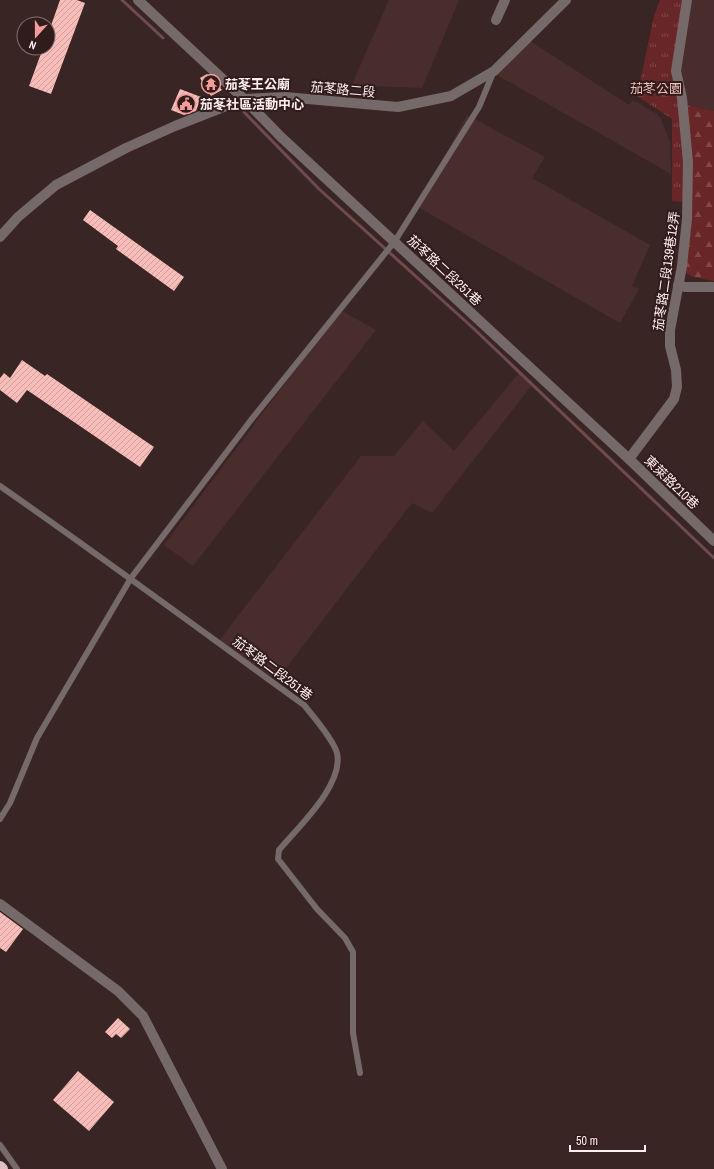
<svg xmlns="http://www.w3.org/2000/svg" width="714" height="1169" viewBox="0 0 714 1169" font-family="'Archivo Narrow','Noto Sans TC',sans-serif">
<style>
.built{fill:#492d2c}
.grass{fill:url(#grass-tufts)}
.forest{fill:url(#forest-firs)}
.lines{fill:none;stroke-linecap:round;stroke-linejoin:round}
.stream{stroke:#6e4c4e;stroke-width:3}
.building{fill:url(#building-hatch)}
.service{stroke:#756a69;stroke-width:6}
.minor{stroke:#756a69;stroke-width:10}
.tertiary{stroke:#756a69;stroke-width:10}
.motorway{stroke:#ddc0bf;stroke-width:12}
.labels{text-anchor:middle;stroke-width:4;stroke-linejoin:round;paint-order:stroke}
.poi-label{font-size:13px;font-weight:bold;fill:#feefee;stroke:#301c1b;text-anchor:start}
.park-label{font-size:13px;fill:#efbdbb;stroke:#301c1b}
.street-label{font-size:13px;fill:#feefee;stroke:#301c1b}
</style>
<defs>
<pattern id="grass-tufts" width="24" height="20" patternUnits="userSpaceOnUse"><rect width="24" height="20" fill="#692628"/><path d="M3 7l-1-3M5 7V3M7 7l1-3M15 17l-1-3M17 17v-4M19 17l1-3" fill="none" stroke="#804648"/></pattern>
<pattern id="forest-firs" width="22" height="20" patternUnits="userSpaceOnUse"><rect width="22" height="20" fill="#692628"/><path d="M5 1l3.5 6h-7zM16 11l3.5 6h-7z" fill="#804648"/></pattern>
<pattern id="building-hatch" width="6" height="6" patternUnits="userSpaceOnUse"><rect width="6" height="6" fill="#f8bcb9"/><path d="M-1 1l2-2M0 6l6-6M5 7l2-2" fill="none" stroke="#cd9f9c"/></pattern>
</defs>
<rect width="100%" height="100%" fill="#3a2525"/>
<g class="built">
<path d="M389,0H459L422,88L377,86L350,89Z"/>
<path d="M685,0H714V111L681,104L673,69Z"/>
<path d="M527,39L629,105L633,100L657,114L661,119L670,142L671,174L490,71Z"/>
<path d="M467,115L545,157L532,178L650,245L632,286L639,289L620,323L418,207Z"/>
<path d="M340,310L376,330L193,566L164,545Z"/>
<path d="M520,372L532,385L432,513L412,503L277,680L218,642L361,456H394L423,421L454,451Z"/>
</g>
<path class="grass" d="M660,0H685L672,90L680,99L686,161L684,202L672,201V119L637,96L654,16Z"/>
<path class="forest" d="M681,104L714,111V281L693,277L683,271L690,211Z"/>
<g class="lines">
<g class="stream">
<path d="M122,0L163,38"/>
<path d="M244,112L319,189L472,327L714,558"/>
</g>
</g>
<g class="building">
<path d="M60,0H77L85,3L51,94L29,86L43,48H48V34Z"/>
<path d="M207,74L222,90L211,96L200,78Z"/>
<path d="M180,89L201,97L196,111L184,115L171,110Z"/>
<path d="M90,210L184,277L174,291L116,249L118,246L83,220Z"/>
<path d="M22,360L45,376L47,374L154,447L140,467L27,390L17,403L0,390V378L4,373L10,378Z"/>
<path d="M0,912L23,929L6,952L0,948Z"/>
<path d="M118,1018L130,1029L121,1038L116,1034L112,1038L105,1032Z"/>
<path d="M78,1071L114,1102L89,1131L53,1100Z"/>
</g>
<g class="lines">
<g class="service">
<path d="M0,486C102,557 203,632 304,705C313,716 333,739 337,753C344,785 298,827 279,850L278,859L317,909L345,938L353,952V1033L360,1073"/>
<path d="M0,819L10,803L37,738L131,578L251,420L395,241L479,107L493,73"/>
<path d="M0,1145L17,1169"/>
</g>
<g class="minor">
<path d="M496,20L505,0"/>
<path d="M0,237L18,217L56,185L126,148L175,126L244,99L285,97L398,107L451,96L494,71L566,0"/>
<path d="M678,285L685,287H714"/>
<path d="M629,459L674,399L677,387L676,370L670,346V330L682,266L687,219L688,162L682,98L676,71L687,0"/>
<path d="M0,904L118,991L143,1016L222,1169"/>
</g>
<path class="tertiary" d="M138,0L244,99L281,137L629,459L714,541"/>
<path class="motorway" d="M0,1167L2,1169"/>
</g>
<defs>
<g id="temple-ring" transform="scale(1)"><circle r="9.5" fill="#301c1b" stroke="#f59b99" stroke-width="1.5"/><path d="M0-6L5-2H3V0L6.5 2.5H4V6H1.5V3h-3V6H-4V2.5H-6.5L-3 0V-2H-5Z" fill="#f59b99"/></g>
<g id="civic-ring" transform="scale(1)"><circle r="9.5" fill="#301c1b" stroke="#f59b99" stroke-width="1.5"/><path d="M-.6-6.5H3V-4.5H.6V-3L4-1V1h2V6H-6V1h2V-1L-.6-3ZM-1.2 2.5V6h2.4V2.5Z" fill="#f59b99"/></g>
</defs>
<g fill-rule="evenodd">
<use href="#temple-ring" x="211" y="84"/>
<use href="#civic-ring" x="186" y="104"/>
</g>
<g class="labels">
<g class="poi-label">
<text x="225" y="89">茄苳王公廟</text>
<text x="200" y="109">茄苳社區活動中心</text>
</g>
<g class="park-label">
<text x="656" y="93">茄苳公園</text>
</g>
<g class="street-label">
<text transform="translate(343 89) rotate(5)" y="5">茄苳路二段</text>
<text transform="translate(445 270) rotate(43)" y="5">茄苳路二段251巷</text>
<text transform="translate(666 271) rotate(-82)" y="5">茄苳路二段139巷12弄</text>
<text transform="translate(672 482) rotate(44)" y="5">東萊路210巷</text>
<text transform="translate(273 668) rotate(37)" y="5">茄苳路二段251巷</text>
</g>
</g>
<g transform="translate(36 36) rotate(201)"><circle r="19" fill="#301c1b" stroke="#82706f"/>
<path d="M0-3L7 15L0 10L-7 15Z" fill="#f59b99"/>
<text y="-6" font-size="11" font-weight="bold" text-anchor="middle" fill="#feefee">N</text>
</g>
<path d="M570 1145v6h75v-6" fill="none" stroke="#feefee" stroke-width="2"/>
<text x="576" y="1145" font-size="12" fill="#feefee" stroke="#301c1b" stroke-width="3" paint-order="stroke">50 m</text>
</svg>
